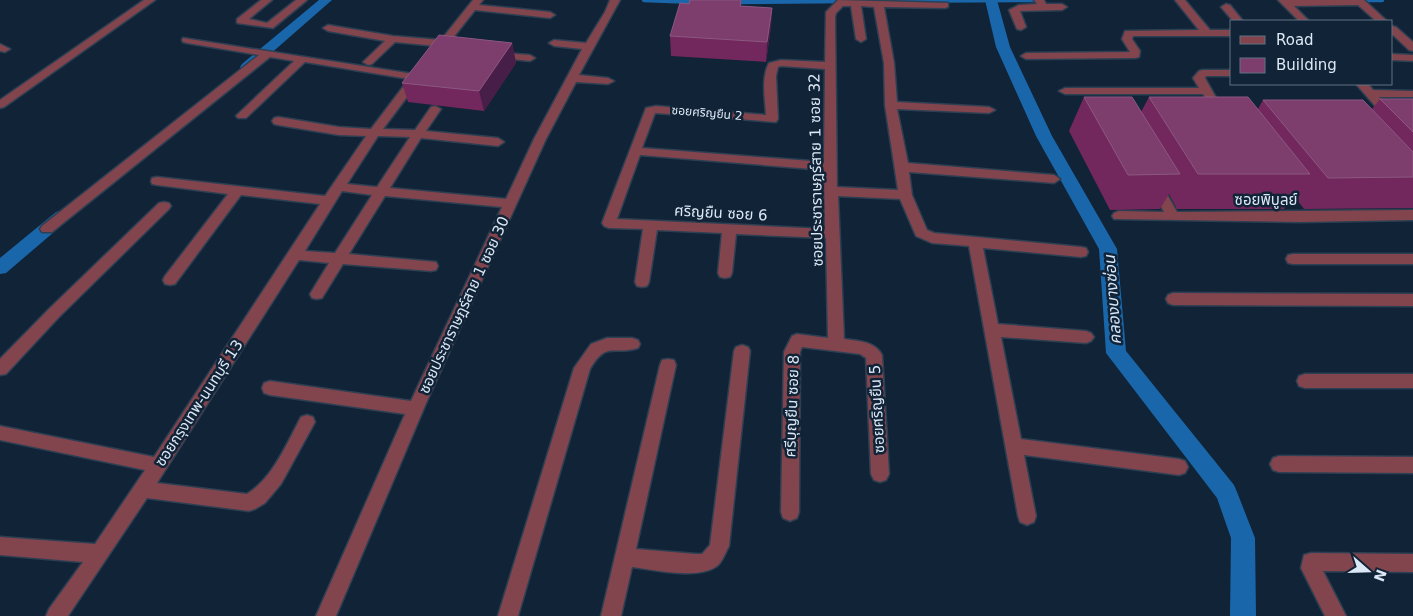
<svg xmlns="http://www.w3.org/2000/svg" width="1413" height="616" viewBox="0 0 1413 616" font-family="'DejaVu Sans','Noto Sans Thai',sans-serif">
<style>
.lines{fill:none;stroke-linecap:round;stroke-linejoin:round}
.stream{stroke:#1967aa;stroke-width:4.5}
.canal{fill:#1967aa;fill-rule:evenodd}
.minor-casing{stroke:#2d3f52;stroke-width:3}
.minor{fill:#82444d;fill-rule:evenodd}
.wall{fill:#72285c}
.shaded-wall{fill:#461e47}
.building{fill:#7d3d6d;stroke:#8c5882}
.labels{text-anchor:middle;stroke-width:5;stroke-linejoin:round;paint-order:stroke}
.far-street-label{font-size:12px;fill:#dce8f5;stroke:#112337}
.street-label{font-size:15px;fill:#dce8f5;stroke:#112337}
.water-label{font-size:16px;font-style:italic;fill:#d3e5f7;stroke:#112337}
</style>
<rect width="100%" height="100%" fill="#112337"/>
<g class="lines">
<g class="stream">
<path d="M644,0L697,2"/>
<path d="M1357,0H1382"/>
<path d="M854,1L1038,0"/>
<path d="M734,2L845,1"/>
</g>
<g class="canal">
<path d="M319,0H332L252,70H242L240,67L242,64Z"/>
<path d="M985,0H997L1010,47L1052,136L1117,249L1126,351L1234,485L1237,492L1255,538L1256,616H1230L1231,538L1217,498L1106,353L1099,249L1036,136L996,47Z"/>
<path d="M62,210L68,212L70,216L68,220L6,273L0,274V258L56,212Z"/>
</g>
<g class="minor-casing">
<g id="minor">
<path d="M144,0H155L4,107L0,108V100Z"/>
<path d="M261,0H272L249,19L267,23L296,0H307L273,28L237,23V19Z"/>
<path d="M473,0H483L479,5L550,12L555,15L550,18L475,10L441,53L437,54L432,51L436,46L395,42L372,64L368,65L363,62L385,41L328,31L323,28L328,25L393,36L441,40Z"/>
<path d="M610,0H620L579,75L608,78L614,81L608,84L576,82L546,139L427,401L336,616H316L405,414L270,395L264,393L262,388L264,383L270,381L411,401L502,207L385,196L349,254L436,262L438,266L436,270L431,271L343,264L322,298L317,299L312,298L310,294L329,263L299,260L157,483L247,494C273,478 287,443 301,417L307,415L313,417L315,422L281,484L265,503L255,509L249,511L147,498L68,616H46L49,609L83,562L0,555V537L95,544L145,470L0,440V426L154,457L320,204L241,195L175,284L170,285L165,284L163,280L165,276L228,194L157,185L152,184L151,181L152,178L157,177L325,196L366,136L339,135L278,125L274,124L272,121L274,118L278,117L339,127L371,129L409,79L305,62L246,118H238L236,116L238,114L294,61L270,57L52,232H42L40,229L42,226L259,55L187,43L183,42L182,40L183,38L420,75L422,77L383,129L415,130L431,107L435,106L441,109L426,131L498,138L504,142L498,146L421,138L390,188L506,199L534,139L582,49L554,46L549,43L554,40L586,43L605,12ZM378,136L410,137L377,187L347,184ZM342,191L372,195L335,253L305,251Z"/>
<path d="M838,0L948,3V7L945,8L884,7L894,63L897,102L989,107L995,110L989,113L897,109L908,163L1054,175L1060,179L1054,183L909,172L912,195L927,230L934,233L1081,247L1086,248L1088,252L1086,256L1081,257L983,248L998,324L1086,331L1091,333L1094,337L1091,341L1086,343L1001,337L1021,439L1179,459L1185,461L1188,467L1185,473L1179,475L1024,455L1036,516L1034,522L1027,525L1020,522L1018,516L969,246L932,243L916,236L900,199L838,196L844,339C857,341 875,341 882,355L889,474L886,480L880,482L874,480L871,474L866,358L860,354L802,347L800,352L799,512L797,518L790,521L783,518L781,512L784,352L792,336L797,334L828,338L826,238L736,234L732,273L730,277L725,278L720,277L718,273L722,233L657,230L649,282L647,286L642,287L637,286L635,282L643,229L609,228L604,226L602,223L646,108L656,106L766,115C765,98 761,78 769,63L781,60L825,62L826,12ZM843,6H851L856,39L861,42L866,39L861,6L874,7L884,63L885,105L898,190L837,187L835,17L836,13ZM781,66L825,69L824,162L642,148L655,113L776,122L778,119L776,76L778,67ZM640,155L824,170L825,229L617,219Z"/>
<path d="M1034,0H1044L1046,4H1062L1067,7L1062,10L1020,11L1026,27L1021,30L1017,29L1009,10L1019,5L1037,4Z"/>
<path d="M1175,0H1185L1210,30H1232V36H1133L1132,39L1140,51L1139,57L1135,58L1026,59L1021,56L1026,53L1130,52L1122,39L1125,31L1199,30Z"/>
<path d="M1278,0H1364L1387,21H1376L1358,5L1294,6L1309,21H1299Z"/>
<path d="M1226,4L1230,5L1243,21H1233L1221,7Z"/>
<path d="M1392,26L1396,27L1413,42V51L1409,50L1392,34Z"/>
<path d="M0,44L10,49L5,52L0,51Z"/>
<path d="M494,52L530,55L535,58L530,61L490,57L489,55Z"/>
<path d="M1392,54L1413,55V61L1392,60Z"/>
<path d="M1203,70H1232V76H1206L1205,78L1219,103L1230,108L1228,110L1224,111L1211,107L1203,94H1065L1059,91L1065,88H1199L1193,78L1199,71Z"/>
<path d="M1356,84H1368L1373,90L1413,91V97H1379L1413,134V146L1409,145Z"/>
<path d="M1154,179L1159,180L1177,212L1413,210V220L1300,222L1114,219L1112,216L1114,213L1119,211L1164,212L1148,183Z"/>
<path d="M164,202L169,203L171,206L169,209L59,317L6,374L0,375V359L49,309L159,203Z"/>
<path d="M1293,254H1413V264H1293L1288,263L1286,259L1288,255Z"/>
<path d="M1173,293L1413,294V306L1173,305L1168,303L1166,299L1168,295Z"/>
<path d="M607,338H632L638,340L640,344L638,348C613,356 607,340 590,369L518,616H498L574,368L591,344Z"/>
<path d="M742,345L748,347L750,351L729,546C725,553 723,561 717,566C697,580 655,570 632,567L621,616H601L660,365L662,360L668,359L674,360L676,365L636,549L696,554H702L710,545L734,351L736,347Z"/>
<path d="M1305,374H1413V388H1305L1299,386L1297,381L1299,376Z"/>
<path d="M1279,456L1413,457V473L1279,472L1273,470L1270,464L1273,458Z"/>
<path d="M1311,553L1413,554V572L1323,571L1346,616H1325L1301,568L1304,555Z"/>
</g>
</g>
<use href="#minor" class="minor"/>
</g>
<g class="wall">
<path d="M741,0V6L772,8L771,27L766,62L671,56L670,36L689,4Z"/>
<path d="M512,43L516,63L484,111L408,102L402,83Z"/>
<path d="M1084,97L1141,112L1149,97L1258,109L1263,100L1372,109L1380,99H1413V208L1304,209L1294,196L1284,209H1177L1169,194L1160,209L1110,210L1069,131Z"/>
</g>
<g class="shaded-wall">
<path d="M772,8L771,27L766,62L767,42Z"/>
<path d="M512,43L516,63L484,111L479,91Z"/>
</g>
<g class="building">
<path d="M690,0H741L740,6L772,8L767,42L670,36L680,3L689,4Z"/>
<path d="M439,35L512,43L479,91L402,83Z"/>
<path d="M1084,97H1132L1180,174L1128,175Z"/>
<path d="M1149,97H1248L1310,174H1198Z"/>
<path d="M1380,99H1413V132Z"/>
<path d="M1263,100H1363L1413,152V177L1328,178Z"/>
</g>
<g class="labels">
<g class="far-street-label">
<text transform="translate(707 113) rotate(5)" y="4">ซอยศริญยืน 2</text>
</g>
<g class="street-label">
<text transform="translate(816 170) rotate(-91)" y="5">ซอยประชาราษฎร์สาย 1 ซอย 32</text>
<text x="1266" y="205">ซอยพิบูลย์</text>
<text transform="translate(721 213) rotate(3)" y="5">ศริญยืน ซอย 6</text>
<text transform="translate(464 305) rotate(-65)" y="5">ซอยประชาราษฎร์สาย 1 ซอย 30</text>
<text transform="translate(199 403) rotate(-57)" y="5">ซอยกรุงเทพ-นนทบุรี 13</text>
<text transform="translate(792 406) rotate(-88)" y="5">ศรีบุญยืน ซอย 8</text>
<text transform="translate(877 409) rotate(-93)" y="5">ซอยศริญยืน 5</text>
</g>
<g class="water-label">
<text transform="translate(1112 300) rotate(-94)" y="6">คลองบางซ่อน</text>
</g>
</g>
<rect x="1230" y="20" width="162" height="65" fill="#112337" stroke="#627283"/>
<rect x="1240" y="36" width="25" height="8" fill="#82444d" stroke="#627283"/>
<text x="1276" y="45" font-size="15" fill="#dce8f5">Road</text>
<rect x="1240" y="58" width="25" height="15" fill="#7d3d6d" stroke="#627283"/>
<text x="1276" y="70" font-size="15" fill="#dce8f5">Building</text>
<g transform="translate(1368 571) rotate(110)" stroke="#112337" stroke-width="4" paint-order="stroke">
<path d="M0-4L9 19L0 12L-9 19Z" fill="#dce8f5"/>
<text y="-8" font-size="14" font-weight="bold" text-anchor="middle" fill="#dce8f5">N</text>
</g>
</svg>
